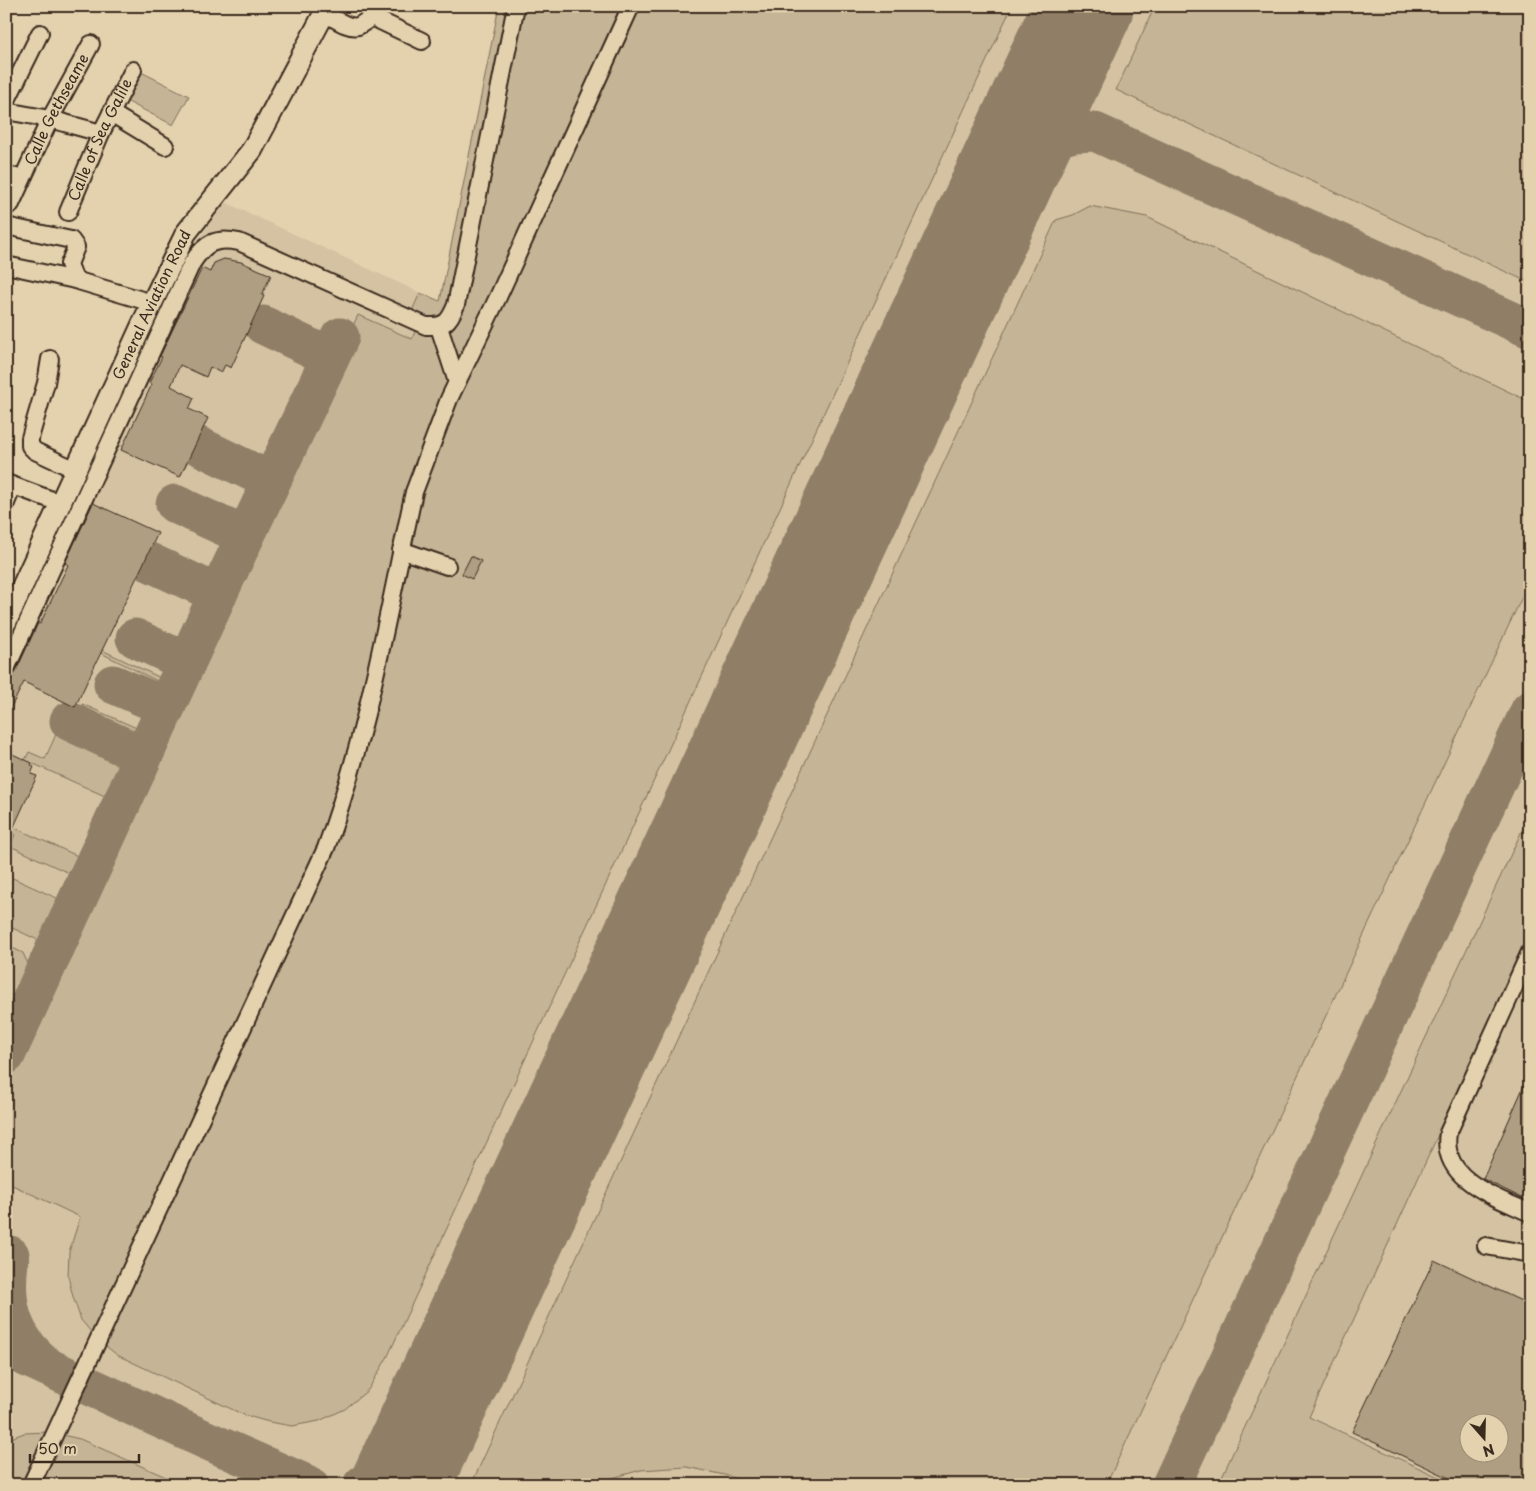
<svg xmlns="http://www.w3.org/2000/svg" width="1536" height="1491" viewBox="0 0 1536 1491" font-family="'Playpen Sans',sans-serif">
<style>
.built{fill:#d4c2a2;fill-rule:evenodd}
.green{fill:#c5b495;stroke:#806f5a}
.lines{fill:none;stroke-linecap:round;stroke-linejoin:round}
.taxiway{stroke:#907e66;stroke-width:39}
.runway{stroke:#907e66;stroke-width:99}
.building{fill:#b09e82;stroke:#3b2a1e;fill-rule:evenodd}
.minor-casing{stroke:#3b2a1e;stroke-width:20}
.major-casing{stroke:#3b2a1e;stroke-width:24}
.minor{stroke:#e4d2af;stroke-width:16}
.major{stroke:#e4d2af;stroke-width:20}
.labels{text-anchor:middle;stroke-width:4;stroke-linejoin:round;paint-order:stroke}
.street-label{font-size:15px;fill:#3b2a1e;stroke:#e4d2af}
</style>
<rect width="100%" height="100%" fill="#e4d2af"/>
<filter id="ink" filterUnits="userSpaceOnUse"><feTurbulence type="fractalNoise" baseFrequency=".02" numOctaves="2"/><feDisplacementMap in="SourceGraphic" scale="10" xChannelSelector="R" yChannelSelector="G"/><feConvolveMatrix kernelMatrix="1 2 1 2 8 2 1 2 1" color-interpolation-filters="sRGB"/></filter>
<g filter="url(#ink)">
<path class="built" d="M499,6H1530V1485H1456L1309,1417L1277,1485H6V646L185,261L195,244L225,202L440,302ZM1468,1424H1498V1454H1468Z"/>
<g class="green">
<path d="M499,6H1012L387,1358L368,1390L345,1409L319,1421L292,1426L269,1422L244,1415L117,1355L96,1338L81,1320L73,1297L68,1276L69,1252L80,1217L6,1182V1069L358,315L412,339L416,329L406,324L420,293L440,301Z"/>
<path d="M1155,6H1530V283L1116,90Z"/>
<path d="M139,71L189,96L173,125L124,100Z"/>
<path d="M1090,206L1147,217L1530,402V580L1106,1485H752L729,1476L687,1467L641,1470L587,1485H471L1056,220L1073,215Z"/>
<path d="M102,650L163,679L161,683L101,653Z"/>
<path d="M82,704L139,729L133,744L91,725Z"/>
<path d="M64,724L128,754L107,797L25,760L29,752L45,759L57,732L60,733Z"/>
<path d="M1530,813V934L1309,1417L1456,1485H1218Z"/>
<path d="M6,824L80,857L71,874L10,846L15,835L6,831Z"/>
<path d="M6,875L59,899L40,941L6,925Z"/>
<path d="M6,945L23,953L29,966L17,994L6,996Z"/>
<path d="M49,1432L80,1439L184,1485H6V1440L24,1433Z"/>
</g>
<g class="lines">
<g class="taxiway">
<path d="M1013,159L1042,142L1074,133L1095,132L1530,329"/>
<path d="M263,325L330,357"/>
<path d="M197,445L271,481"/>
<path d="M175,504L245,536"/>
<path d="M147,561L218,594"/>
<path d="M135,638L186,662"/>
<path d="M113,684L166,707"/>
<path d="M69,721L143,756"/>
<path d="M6,1055L218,594L340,337"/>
<path d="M10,1255C3,1299 9,1336 46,1365"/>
<path d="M6,1348L206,1440L309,1485"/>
<path d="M362,1485C385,1477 402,1464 418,1446"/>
<path d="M1171,1485L1530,710"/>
</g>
<path class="runway" d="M400,1485L1084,6"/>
</g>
<g class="building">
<path d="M224,259L241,262L271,275L262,295L264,296L231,368L225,365L221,373L210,367L206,377L180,365L171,386L194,398L189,409L208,418L180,477L121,450L152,384L149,383L162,357L160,356L202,268L210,272L214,263Z"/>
<path d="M93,503L158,533L75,707L24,682L6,717V688L15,673L38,623L40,624L68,565L65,563Z"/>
<path d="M471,556L481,561L472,579L462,574Z"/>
<path d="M6,751L32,763L31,765L34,767L31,774L37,776L6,844Z"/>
<path d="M1530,1072V1202L1483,1179Z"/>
<path d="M1434,1260L1530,1305V1485H1464L1352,1432ZM1468,1424H1498V1454H1468Z"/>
</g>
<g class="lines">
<g class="minor-casing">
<g id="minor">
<path d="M324,13C333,17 347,29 358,26C363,24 367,20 372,17L422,41"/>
<path d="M6,102L40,33"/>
<path d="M6,111L50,119L101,133"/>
<path d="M111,113L165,146"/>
<path d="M6,175L22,178"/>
<path id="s1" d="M11,204L50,119L91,44"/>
<path id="s2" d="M68,212L101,133L133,70"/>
<path d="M6,226L71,240L76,247L69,264L75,280"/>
<path d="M6,265L75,280L152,303"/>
<path d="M439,327L457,382"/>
<path d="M50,359L46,383L30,438V446L35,451L76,470"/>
<path d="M6,483L60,503"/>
<path d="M6,503L13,486"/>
<path d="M401,550L447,566"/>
<path d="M6,669L192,263C205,243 215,237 239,242L426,326C445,327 449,322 456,305L516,6"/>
<path d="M1530,952L1448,1133C1440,1180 1496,1197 1530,1213"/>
<path d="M1486,1246L1530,1254"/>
<path d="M31,1485L326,848C368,733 388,611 414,492L449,399L498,297L631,6"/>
</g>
</g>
<g class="major-casing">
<g id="major">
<path id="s3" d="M6,622L152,303L186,233L252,150L328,6"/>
</g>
</g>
<use href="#minor" class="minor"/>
<use href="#major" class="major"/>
</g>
</g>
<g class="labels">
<g class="street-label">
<text dy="5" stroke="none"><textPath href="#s1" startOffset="105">Calle Gethseame</textPath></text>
<text dy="5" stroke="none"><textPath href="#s2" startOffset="79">Calle of Sea Galile</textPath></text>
<text dy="5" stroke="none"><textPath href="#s3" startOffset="349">General Aviation Road</textPath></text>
</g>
</g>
<rect width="1536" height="1491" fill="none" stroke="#e4d2af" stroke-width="25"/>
<rect x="12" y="12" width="1511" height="1466" fill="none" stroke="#3b2a1e" stroke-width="2" filter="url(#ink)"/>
<g transform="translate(1484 1438) rotate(160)"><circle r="24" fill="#e4d2af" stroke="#a08f75"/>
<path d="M0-4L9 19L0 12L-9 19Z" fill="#3b2a1e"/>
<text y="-8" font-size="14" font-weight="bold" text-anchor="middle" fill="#3b2a1e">N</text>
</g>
<path d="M30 1454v8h109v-8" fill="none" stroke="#3b2a1e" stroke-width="2.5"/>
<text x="38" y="1454" font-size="15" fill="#3b2a1e" stroke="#e4d2af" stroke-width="4" paint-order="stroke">50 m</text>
</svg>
